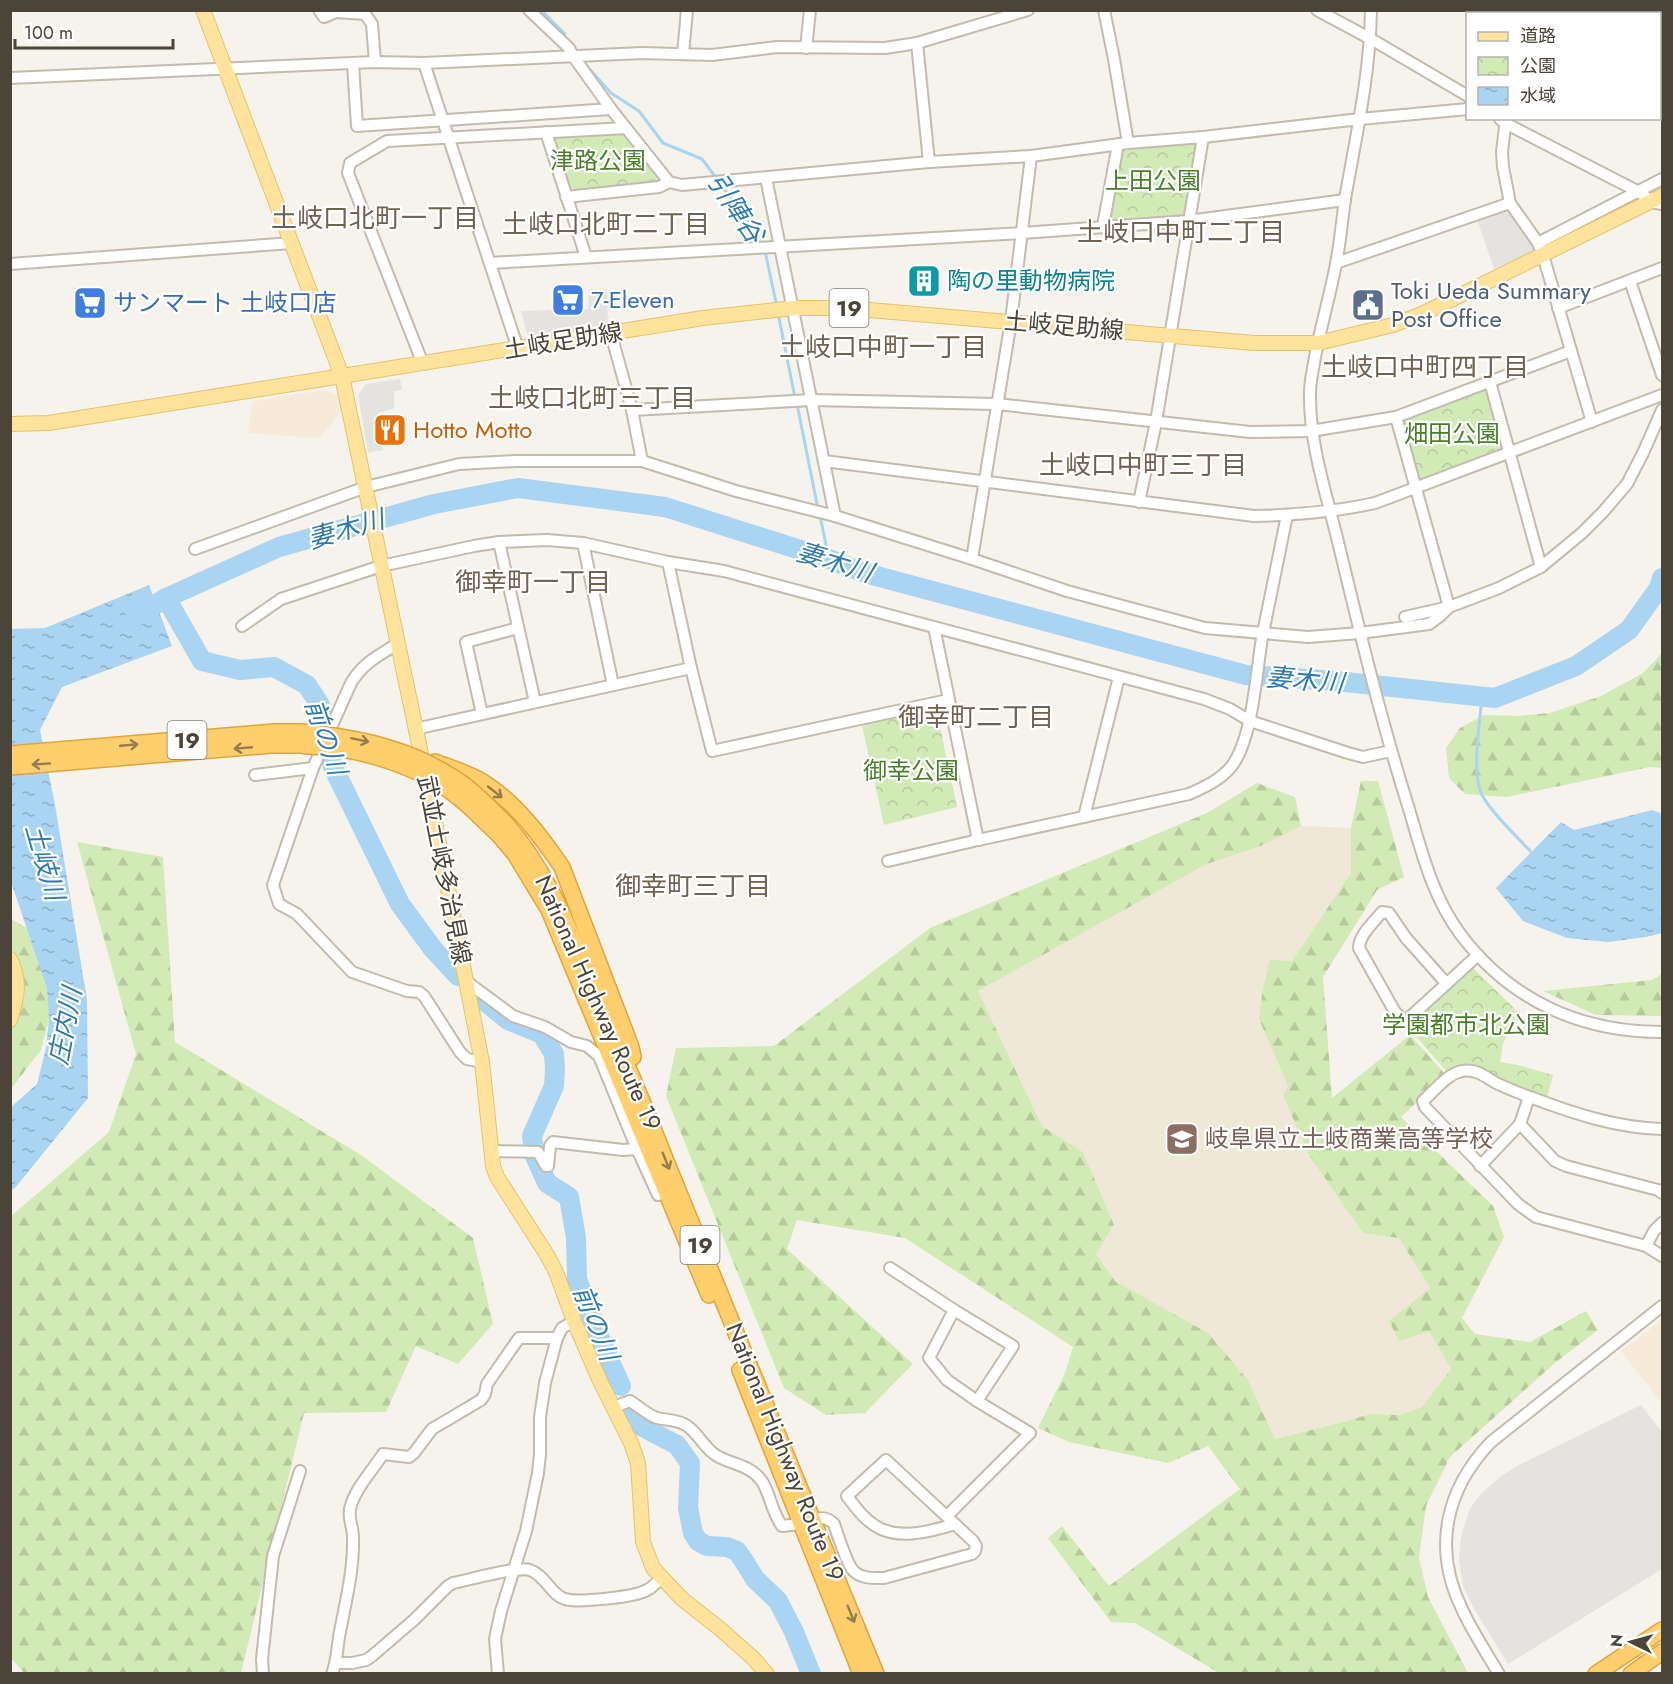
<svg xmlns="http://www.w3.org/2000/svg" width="1673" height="1684" viewBox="0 0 1673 1684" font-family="Jost,'Noto Sans JP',sans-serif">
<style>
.commercial{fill:#f7ead8}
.education{fill:#efe8d6}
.forest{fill:url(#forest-firs)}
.park{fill:url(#park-crowns)}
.parking{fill:#e5e3e0}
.water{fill:url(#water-ripples)}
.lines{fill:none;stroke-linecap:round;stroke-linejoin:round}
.stream{stroke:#a9d4f2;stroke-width:3}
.river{stroke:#a9d4f2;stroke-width:20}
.minor-casing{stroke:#c2bbae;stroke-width:14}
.major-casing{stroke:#e6c16a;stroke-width:16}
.highway-casing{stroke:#e0a43c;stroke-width:18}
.minor{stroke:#fff;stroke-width:10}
.major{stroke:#ffe39c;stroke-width:14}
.highway{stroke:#ffcf6e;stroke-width:15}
.highway-bridge-casing{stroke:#e0a43c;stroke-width:18;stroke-linecap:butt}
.highway-bridge{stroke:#ffcf6e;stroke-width:15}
.oneway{stroke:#937c4e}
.labels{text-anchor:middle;stroke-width:4.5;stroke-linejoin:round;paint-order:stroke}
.shield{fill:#fff;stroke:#817c74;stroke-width:1.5}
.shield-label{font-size:22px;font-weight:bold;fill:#4b4439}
.park-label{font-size:24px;fill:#4a7f2a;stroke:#fff}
.culture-label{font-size:24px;fill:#0d838f;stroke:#fff;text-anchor:start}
.service-label{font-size:24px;fill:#4e5e75;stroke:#fff;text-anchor:start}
.shop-label{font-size:24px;fill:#366cbe;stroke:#fff;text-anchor:start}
.street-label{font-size:24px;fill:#4b4439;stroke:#fff}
.food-label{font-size:24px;fill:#c56008;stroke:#fff;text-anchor:start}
.education-label{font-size:24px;fill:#785e54;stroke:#fff;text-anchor:start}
.water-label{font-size:26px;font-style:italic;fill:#2e7ab2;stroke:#fff}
.neighbourhood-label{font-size:26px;fill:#6e6250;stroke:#fff}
</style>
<defs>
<pattern id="forest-firs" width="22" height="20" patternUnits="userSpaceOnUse" patternTransform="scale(1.5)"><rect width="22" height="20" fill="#d2eab5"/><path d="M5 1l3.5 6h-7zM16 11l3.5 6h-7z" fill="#b6ca9c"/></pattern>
<pattern id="park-crowns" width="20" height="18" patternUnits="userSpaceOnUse" patternTransform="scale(1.5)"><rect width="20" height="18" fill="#d2eab5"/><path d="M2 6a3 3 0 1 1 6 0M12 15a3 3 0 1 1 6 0" fill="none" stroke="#b6ca9c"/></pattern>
<pattern id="water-ripples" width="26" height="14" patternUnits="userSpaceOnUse" patternTransform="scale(1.5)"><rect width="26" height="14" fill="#a9d4f2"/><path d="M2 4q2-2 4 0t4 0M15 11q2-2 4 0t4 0" fill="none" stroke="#8caec5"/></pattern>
</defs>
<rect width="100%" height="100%" fill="#f6f3ec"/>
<g class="commercial">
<path d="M325,390L341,397L343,409L320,438L248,433L252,401Z"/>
<path d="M1662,1320V1403L1621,1351Z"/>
</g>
<path class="education" d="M1301,826L1351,828V873L1292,962L1259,1019L1288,1086L1399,1238L1430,1288L1429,1330L1451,1369L1422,1407L1400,1415L1370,1414L1347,1421L1275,1439L1248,1380L1208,1334L1115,1281L1096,1254L1114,1225L1083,1152L1042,1126L978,991L1207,864L1258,847Z"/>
<g class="forest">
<path d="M1662,653V768L1650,767L1507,797L1465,794L1449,778L1446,748L1460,728L1484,715L1517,716L1550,713L1601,696L1643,673Z"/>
<path d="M1361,781H1378L1404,877L1377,890L1323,977L1332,1098L1410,1035L1446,1075L1401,1117L1493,1206L1504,1237L1462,1318L1475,1334L1530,1342L1586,1311L1598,1330L1556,1362L1450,1457L1426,1506L1419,1558L1428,1597L1468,1673H1219L1135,1623L1111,1622L1048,1538L1062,1526L1109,1586L1240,1489L1208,1446L1168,1463L1069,1442L1038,1428L1065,1373L1073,1347L905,1238L797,1220L787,1249L913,1364L865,1413L826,1415L784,1388L666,1096L676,1048L774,1046L930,928L1207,813L1257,783L1295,797L1301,826L1258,847L1207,864L978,991L1042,1126L1083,1152L1114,1225L1096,1254L1115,1281L1208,1333L1248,1380L1275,1439L1347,1421L1370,1414L1400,1415L1422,1407L1451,1369L1429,1331L1399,1341L1389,1321L1430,1288L1399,1238L1363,1233L1309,1155L1283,1095L1288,1086L1259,1019L1263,988L1270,960L1292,961L1351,873V828Z"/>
<path d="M77,842L163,857L175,1042L361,1155L473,1238L493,1324L458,1364L416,1346L386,1412L304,1413L241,1673H24L11,1658L10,1217L109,1132L136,1054Z"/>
<path d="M11,919L47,940L49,1019L41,1050L11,1089Z"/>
<path d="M1662,974V1016L1596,1015L1543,991L1652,980Z"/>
</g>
<g class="park">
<path d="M622,133L627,136L658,180L655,184L572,192L569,189L553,139L557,135Z"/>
<path d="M1197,140L1187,212L1184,215L1110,221L1108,218L1122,148Z"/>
<path d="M1484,390L1489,392L1504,446L1501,449L1419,480L1416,477L1401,423L1405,418Z"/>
<path d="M936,708L957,807L884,825L862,725Z"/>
<path d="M1470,965L1518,1012L1503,1044L1500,1062L1518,1065L1553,1075L1547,1098L1460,1067L1447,1072L1407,1026Z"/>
</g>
<g class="parking">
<path d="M1509,207L1537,250L1494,269L1477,219Z"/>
<path d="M589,289H607L608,325L536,337H531L527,333L521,311L588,309Z"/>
<path d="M400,379L402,390L394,391V408L378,413L383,450L368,453L358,395L366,384Z"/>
<path d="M1641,1405L1662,1432V1569L1508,1664L1474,1609L1463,1586L1459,1560L1460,1545L1463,1529L1470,1508L1483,1492L1501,1476L1519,1465Z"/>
</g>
<g class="water">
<path d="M149,585L172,646L62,687L40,730L55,805L87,1000L88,1098L15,1188L11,1190V1107L37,1084L46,1048L49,1019L47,988L11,882L10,629L45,628Z"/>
<path d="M1652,810L1660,813L1662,820V933L1646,937L1608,942L1567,938L1523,921L1496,888L1561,822L1574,830Z"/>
</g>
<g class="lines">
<g class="stream">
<path d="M541,10L565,34"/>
<path d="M585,64L611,93L639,111L663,143L702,159L717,179"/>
<path d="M721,185L763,240L764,245"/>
<path d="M765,251L777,307"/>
<path d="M778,313L795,398"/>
<path d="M797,404L818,509"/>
<path d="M820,516L829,559"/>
<path d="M1482,697C1480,721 1471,773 1482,795C1493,815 1516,835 1531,852"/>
</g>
<g class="river">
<path d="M166,598L202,661L240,670L274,667L307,685L320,705L333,767L400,904L433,949L458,976"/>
<path d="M135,617L166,598L279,547L434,504L518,488L665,507L829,559L865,573L1246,675L1336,681L1495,698L1576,666L1629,630L1659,588L1662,578"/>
<path d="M477,995L508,1020L542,1034L554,1054L555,1069L554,1086L532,1136L535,1156L547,1183L569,1197L576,1238L577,1279L603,1346L621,1386"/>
<path d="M633,1414L637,1424L677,1445L690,1463L688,1508L693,1533L698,1541L707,1546L727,1547L737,1551L744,1561L755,1579L778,1601L794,1632L811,1674"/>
</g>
<g class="minor-casing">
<g id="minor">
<path d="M319,10L324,17L336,12L365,14L372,24L375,62"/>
<path d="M529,10L569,48L573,56L611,109L669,182L682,185L929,162L1031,156L1128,143L1203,137L1360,119L1468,109"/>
<path d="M1104,10L1114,59L1128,143"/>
<path d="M1317,10L1371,39L1468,96"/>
<path d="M1371,10C1370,75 1356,136 1345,199C1342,221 1340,243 1336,264C1330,295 1321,326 1315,357C1313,369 1310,381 1310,393C1309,446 1328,498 1340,550C1361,637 1382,724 1409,809C1422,853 1433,898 1461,935C1511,1001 1581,1032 1662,1032"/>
<path d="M1521,14L1522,10"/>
<path d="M917,43L929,162"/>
<path d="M806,48L810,10"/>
<path d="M683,54L687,10"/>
<path d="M1660,59L1662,58"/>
<path d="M424,63L518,349"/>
<path d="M353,64L357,126L611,109"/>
<path d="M1660,69L1662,77"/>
<path d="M10,78L375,62L424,63L642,53L712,55L777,47L885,48L917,43L1028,10"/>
<path d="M1506,118L1502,152L1503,167L1510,203L1538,243L1543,255L1592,422"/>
<path d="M1500,119L1505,123L1637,191L1646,197L1650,202L1662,204"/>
<path d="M546,132L586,257"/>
<path d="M766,178L835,516"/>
<path d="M566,197L659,187L669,182"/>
<path d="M1103,226L1118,144"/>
<path d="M1538,243L1662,179"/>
<path d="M490,263L1022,233L1188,221L1345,200"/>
<path d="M1336,263L1510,203"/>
<path d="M10,264L292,243"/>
<path d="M1630,281L1662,375"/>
<path d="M1558,308L1662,268"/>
<path d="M611,334L632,410L642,461"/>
<path d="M423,364L348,173L350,163L387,141L626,128"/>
<path d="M1490,382L1541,567"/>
<path d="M632,410L812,400L997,404L1250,432L1311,431L1396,417L1571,351"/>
<path d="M1396,417L1449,607L1405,617"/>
<path d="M824,461L1254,516C1295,515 1335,512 1375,503L1662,395"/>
<path d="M1139,502L1156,422L1203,137"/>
<path d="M499,542L535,702"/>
<path d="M583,543L613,685"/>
<path d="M195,549L366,487L459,464L515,461H642L736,491L835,516L972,559L1067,591L1205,628L1308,637L1360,633L1429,624L1440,616L1449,607L1499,588L1541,567L1582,533L1603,512L1627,484L1643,453L1662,410"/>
<path d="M972,559L1011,321L1031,156"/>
<path d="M668,562L691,668L712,751L948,700"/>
<path d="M242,626L281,599L381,566L474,546L499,542L547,540L583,543L668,562L724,571L1204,699L1230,709L1250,721L1348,753L1363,757L1391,751"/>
<path d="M934,627L978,840L1189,794C1205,787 1220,780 1231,767C1253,739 1256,673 1262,638C1270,597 1279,556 1287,515"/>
<path d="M397,644C378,656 363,663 351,683L313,768L273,885L279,904L297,914L352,972L407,991L419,992L424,996L460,1052L467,1059L482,1062"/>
<path d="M482,714L466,642L518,628"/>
<path d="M415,729L691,668"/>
<path d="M255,775L313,768"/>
<path d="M1084,817L1119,677"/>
<path d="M888,861L978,840"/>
<path d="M466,981L513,1016L545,1027L571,1042L587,1046L599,1056L637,1149L658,1195L666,1193"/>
<path d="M1446,983L1406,938L1389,913L1382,912C1374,922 1359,935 1359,948L1395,1012L1404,1020L1408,1019L1478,955"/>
<path d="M1520,1124L1555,1161L1566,1166L1658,1190L1662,1193"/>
<path d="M1662,1129C1617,1128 1572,1113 1530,1097C1518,1093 1507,1088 1496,1083C1486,1077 1475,1068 1462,1071C1447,1074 1434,1091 1423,1101L1425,1107L1518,1204L1536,1217L1646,1246L1662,1256"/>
<path d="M492,1151L538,1152L546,1166H548L550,1146L553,1142L623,1150L637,1149"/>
<path d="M1480,1166L1520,1124L1529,1097"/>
<path d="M1646,1246L1654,1231L1662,1223"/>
<path d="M890,1268L954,1310L929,1358L947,1380L977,1401L1030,1433L947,1516"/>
<path d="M954,1310L1013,1346L977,1401"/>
<path d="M614,1407L630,1401C638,1406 648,1415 657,1418C666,1420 676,1420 684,1424C698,1431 703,1448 717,1456C731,1464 750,1465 761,1480C770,1492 771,1511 782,1526L800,1524"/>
<path d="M813,1520C821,1517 827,1517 834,1524C837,1533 847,1563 852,1569C859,1579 874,1578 884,1578L972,1554L975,1551L976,1546L973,1541L886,1460L847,1496C856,1508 866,1522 881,1529C904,1539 932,1531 955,1524"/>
<path d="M336,1663H352L366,1660L372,1656L415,1619L448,1586L453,1583C469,1580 517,1566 530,1570C546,1576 551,1595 565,1599C577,1603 636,1597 647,1590C652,1588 657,1582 661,1578"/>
<path d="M263,1674L262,1659L273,1556L300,1471"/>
<path d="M332,1674C337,1661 337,1650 339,1637C345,1604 354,1571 353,1537C353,1527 348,1519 350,1509C354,1490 372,1471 383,1454L409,1457L414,1453L432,1429L481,1400L485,1394L487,1384L519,1338H557"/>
<path d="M498,1674L495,1639L501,1611L526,1531L538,1473L540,1454V1417L545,1383L557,1338L562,1328L574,1321"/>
<path d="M1499,1674C1486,1652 1472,1631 1462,1609C1432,1548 1446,1489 1491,1442L1662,1306"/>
</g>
</g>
<g class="major-casing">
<g id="major">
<path d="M203,10L342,376L430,797L466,981L482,1062L493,1166L497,1177L547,1255L556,1272L574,1321L599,1379L631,1443L638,1463L643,1542L653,1568L682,1599L719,1628L753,1658L767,1674"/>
<path d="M10,424L49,423L703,318L794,308H846L1254,343H1318L1393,325L1422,314L1662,196"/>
<path d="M10,959C21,980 17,999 10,1020"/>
</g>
</g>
<g class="highway-casing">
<g id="highway">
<path d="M10,754L274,732H302"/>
<path d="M435,762C451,768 468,773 483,782C516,803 540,835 562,867L631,1047L633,1057"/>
<path d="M10,767L271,745H301"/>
<path d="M507,825C549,874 569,929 595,988C618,1044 642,1100 664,1156C734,1329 805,1501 876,1674"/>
<path d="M499,835L515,854L549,910L709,1295"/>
<path d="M740,1370L861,1674"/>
<path d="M1596,1674L1662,1630"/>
<path d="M1631,1674L1662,1652"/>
</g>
</g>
<use href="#minor" class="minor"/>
<use href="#major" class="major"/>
<use href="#highway" class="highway"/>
<g class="highway-bridge-casing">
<g id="highway-bridge">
<path d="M302,732C361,738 414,749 463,784C479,796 493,811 507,825"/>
<path d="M301,745C316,747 332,747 347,750C385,757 427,772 458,797C472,808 485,822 499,835"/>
</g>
</g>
<use href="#highway-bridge" class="highway-bridge"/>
</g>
<defs><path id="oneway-shaft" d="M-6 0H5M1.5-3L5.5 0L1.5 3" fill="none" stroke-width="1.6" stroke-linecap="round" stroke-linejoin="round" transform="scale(1.5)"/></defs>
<g class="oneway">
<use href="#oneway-shaft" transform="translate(360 740) rotate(12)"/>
<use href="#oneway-shaft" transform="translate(129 745) rotate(-5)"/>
<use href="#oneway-shaft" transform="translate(243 748) rotate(175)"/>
<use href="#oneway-shaft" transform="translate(41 764) rotate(176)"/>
<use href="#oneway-shaft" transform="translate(495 792) rotate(38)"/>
<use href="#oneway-shaft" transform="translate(666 1161) rotate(68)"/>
<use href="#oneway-shaft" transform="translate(851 1614) rotate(68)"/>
</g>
<defs>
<g id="building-square" transform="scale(1.725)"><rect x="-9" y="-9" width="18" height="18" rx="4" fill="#0f9aa8" stroke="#fff"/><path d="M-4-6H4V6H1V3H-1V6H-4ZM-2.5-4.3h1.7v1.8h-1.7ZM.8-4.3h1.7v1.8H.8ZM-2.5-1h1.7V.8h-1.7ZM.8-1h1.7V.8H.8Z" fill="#fff"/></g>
<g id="supermarket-square" transform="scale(1.725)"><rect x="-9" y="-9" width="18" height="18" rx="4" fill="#3f7fe0" stroke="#fff"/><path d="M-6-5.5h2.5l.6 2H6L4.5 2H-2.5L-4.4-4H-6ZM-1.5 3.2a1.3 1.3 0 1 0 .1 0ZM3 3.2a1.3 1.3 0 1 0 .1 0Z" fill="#fff"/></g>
<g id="civic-square" transform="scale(1.725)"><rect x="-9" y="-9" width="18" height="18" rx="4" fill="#5c6f8a" stroke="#fff"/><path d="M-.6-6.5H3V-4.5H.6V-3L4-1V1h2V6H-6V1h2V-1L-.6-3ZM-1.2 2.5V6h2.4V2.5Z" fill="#fff"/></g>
<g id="restaurant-square" transform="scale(1.725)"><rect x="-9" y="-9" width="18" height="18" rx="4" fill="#e8710a" stroke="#fff"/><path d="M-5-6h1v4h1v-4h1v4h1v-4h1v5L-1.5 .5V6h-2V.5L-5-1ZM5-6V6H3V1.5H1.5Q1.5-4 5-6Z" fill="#fff"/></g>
<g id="school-square" transform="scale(1.725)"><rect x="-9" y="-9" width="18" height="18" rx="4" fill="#8d6e63" stroke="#fff"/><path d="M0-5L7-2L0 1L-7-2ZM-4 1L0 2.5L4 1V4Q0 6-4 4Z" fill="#fff"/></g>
</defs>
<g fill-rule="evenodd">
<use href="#building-square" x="924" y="281"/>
<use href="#supermarket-square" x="568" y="300"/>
<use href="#supermarket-square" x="90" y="303"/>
<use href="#civic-square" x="1368" y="305"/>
<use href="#restaurant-square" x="390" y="430"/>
<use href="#school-square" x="1182" y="1139"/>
</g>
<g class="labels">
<g class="shield">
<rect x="829.5" y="289" width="39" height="38" rx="4.5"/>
<rect x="167.5" y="721" width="39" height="38" rx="4.5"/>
<rect x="680.5" y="1226" width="39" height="38" rx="4.5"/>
</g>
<g class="shield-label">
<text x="849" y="316">19</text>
<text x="187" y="748">19</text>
<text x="700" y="1253">19</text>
</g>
<g class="park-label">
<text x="598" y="169">津路公園</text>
<text x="1153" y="189">上田公園</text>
<text x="1452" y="442">畑田公園</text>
<text x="911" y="779">御幸公園</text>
<text x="1466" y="1033">学園都市北公園</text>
</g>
<g class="culture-label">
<text x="947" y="289">陶の里動物病院</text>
</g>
<g class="service-label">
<text x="1391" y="299">Toki Ueda Summary<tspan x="1391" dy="28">Post Office</tspan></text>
</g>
<g class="shop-label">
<text x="591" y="308">7-Eleven</text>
<text x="113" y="311">サンマート 土岐口店</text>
</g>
<g class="street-label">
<text transform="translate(1064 326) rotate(5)" y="8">土岐足助線</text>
<text transform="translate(563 341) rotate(-9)" y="8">土岐足助線</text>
<text transform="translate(444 870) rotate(79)" y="8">武並土岐多治見線</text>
<text transform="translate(598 1003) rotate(66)" y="8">National Highway Route 19</text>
<text transform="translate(785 1452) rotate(68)" y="8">National Highway Route 19</text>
</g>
<g class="food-label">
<text x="413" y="438">Hotto Motto</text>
</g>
<g class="education-label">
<text x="1205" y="1147">岐阜県立土岐商業高等学校</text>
</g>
<g class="water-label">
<text transform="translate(736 208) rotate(56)" y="9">引陣谷</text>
<text transform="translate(346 529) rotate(-16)" y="9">妻木川</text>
<text transform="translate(835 562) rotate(17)" y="9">妻木川</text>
<text transform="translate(1305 680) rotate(5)" y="9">妻木川</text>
<text transform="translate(326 737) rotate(71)" y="9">前の川</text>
<text transform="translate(45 862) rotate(74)" y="9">土岐川</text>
<text transform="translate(65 1026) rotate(-79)" y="9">庄内川</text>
<text transform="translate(596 1323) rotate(68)" y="9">前の川</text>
</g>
<g class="neighbourhood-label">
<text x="375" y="227">土岐口北町一丁目</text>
<text x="606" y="233">土岐口北町二丁目</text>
<text x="1181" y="241">土岐口中町二丁目</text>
<text x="883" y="356">土岐口中町一丁目</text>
<text x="1425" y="376">土岐口中町四丁目</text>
<text x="592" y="407">土岐口北町三丁目</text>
<text x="1143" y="474">土岐口中町三丁目</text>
<text x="533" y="591">御幸町一丁目</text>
<text x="976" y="726">御幸町二丁目</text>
<text x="693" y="895">御幸町三丁目</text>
</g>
</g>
<rect width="1673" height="1684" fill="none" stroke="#4b4439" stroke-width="24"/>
<rect x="1466" y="12" width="195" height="108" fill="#ffffff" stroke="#b7b4b0" stroke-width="1.5"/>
<rect x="1478" y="32" width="30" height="9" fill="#ffe39c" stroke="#b7b4b0" stroke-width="1.5"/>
<text x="1520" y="42" font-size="18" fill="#4b4439">道路</text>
<rect x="1478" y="57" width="30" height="18" fill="url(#park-crowns)" stroke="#b7b4b0" stroke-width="1.5"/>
<text x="1520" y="72" font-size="18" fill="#4b4439">公園</text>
<rect x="1478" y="87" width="30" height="18" fill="url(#water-ripples)" stroke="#b7b4b0" stroke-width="1.5"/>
<text x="1520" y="102" font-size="18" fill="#4b4439">水域</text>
<g transform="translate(1631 1642) rotate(275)" stroke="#ffffff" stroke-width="4.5" paint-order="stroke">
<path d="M0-4.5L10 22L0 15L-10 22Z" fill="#4b4439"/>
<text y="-9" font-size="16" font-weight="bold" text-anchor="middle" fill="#4b4439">N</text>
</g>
<path d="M15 39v9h158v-9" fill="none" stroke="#4b4439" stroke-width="3"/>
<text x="24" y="39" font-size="18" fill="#4b4439" stroke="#ffffff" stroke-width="4.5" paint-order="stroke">100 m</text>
</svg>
